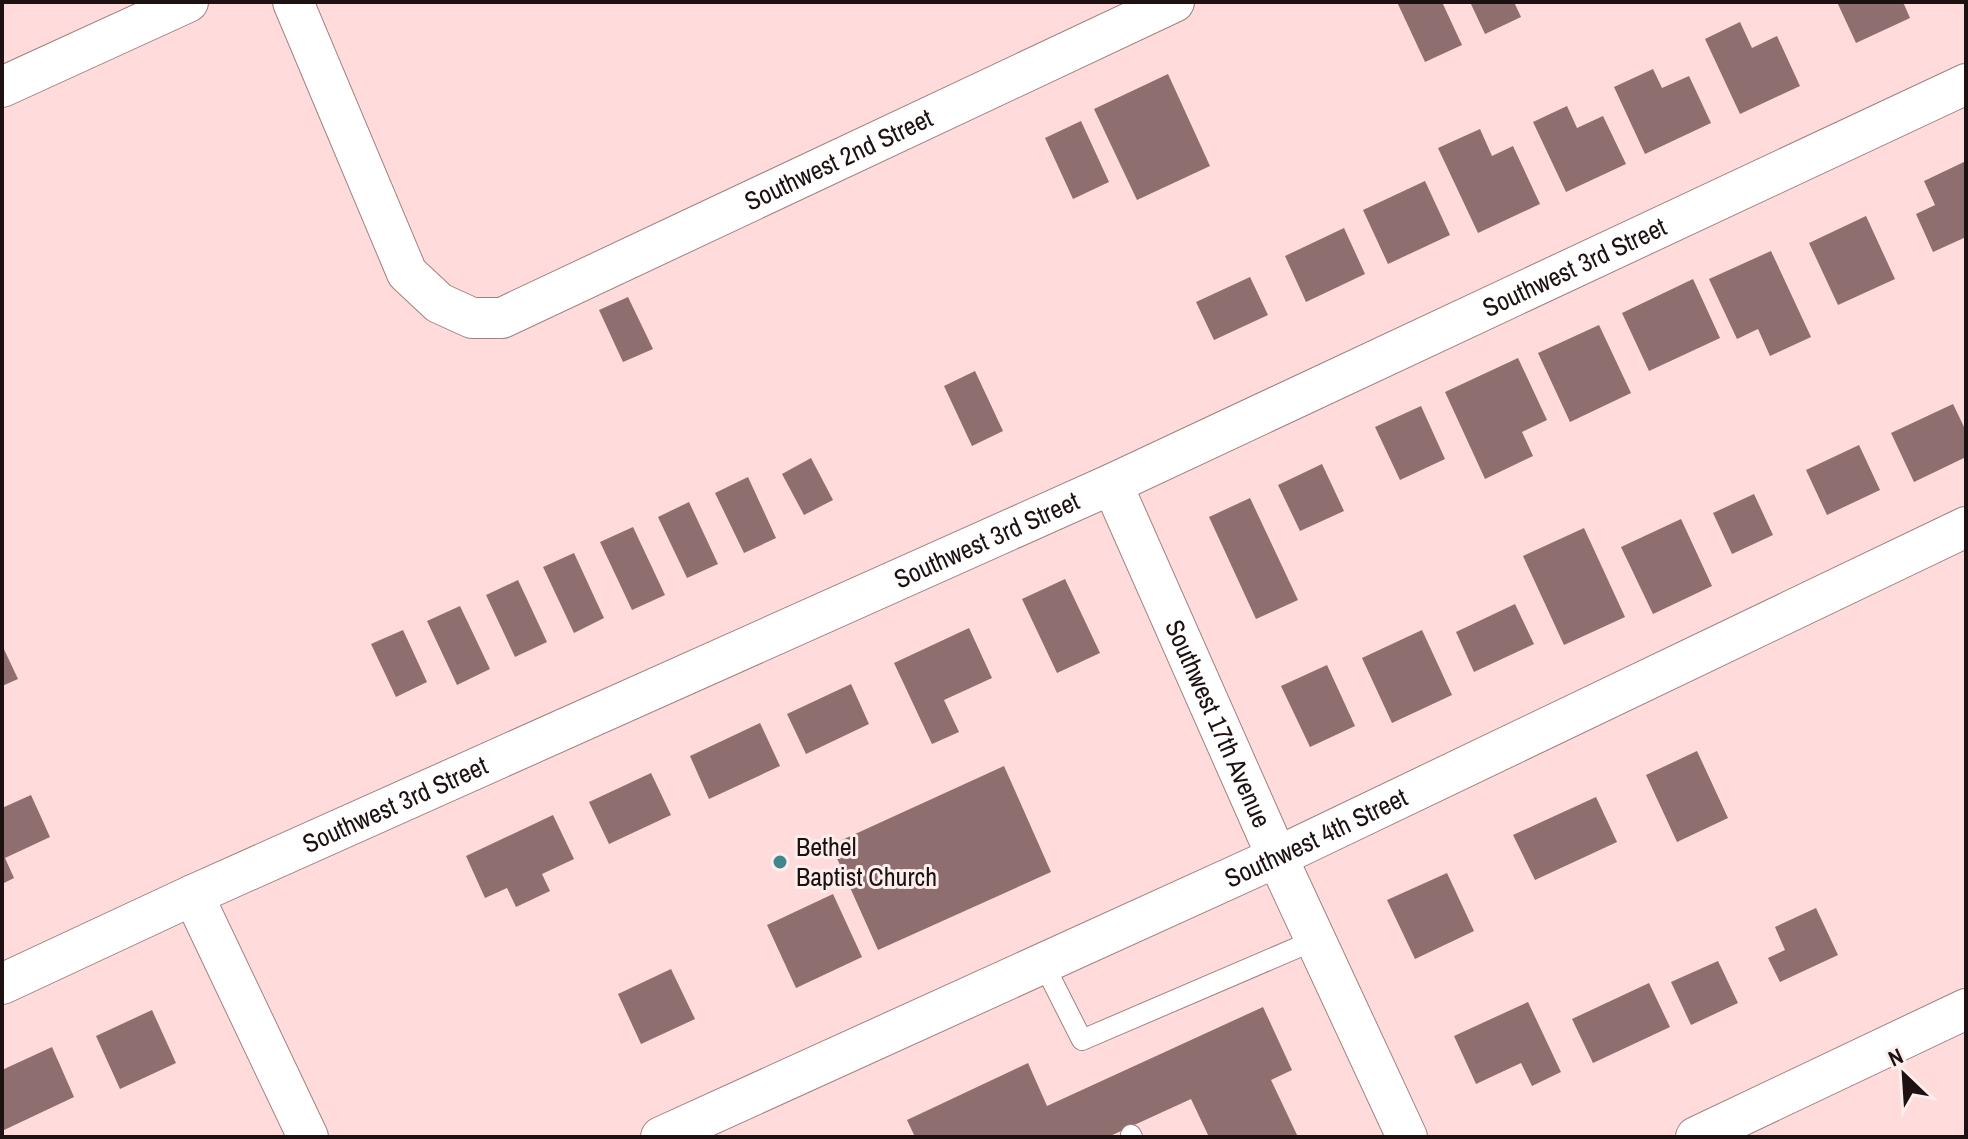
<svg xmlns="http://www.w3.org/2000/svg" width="1968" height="1139" viewBox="0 0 1968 1139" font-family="'Archivo Narrow',sans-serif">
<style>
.building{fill:#8e6e6f}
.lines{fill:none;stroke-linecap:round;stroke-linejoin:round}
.service-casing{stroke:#a18182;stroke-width:22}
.minor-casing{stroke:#a18182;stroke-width:42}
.service{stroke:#fff;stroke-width:20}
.minor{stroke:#fff;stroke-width:40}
.poi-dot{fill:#3f868d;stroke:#fdeeee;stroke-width:3}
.labels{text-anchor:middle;stroke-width:6;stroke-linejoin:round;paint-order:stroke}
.street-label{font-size:26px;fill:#1d1111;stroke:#fdeeee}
.poi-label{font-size:26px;fill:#1d1111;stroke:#fdeeee;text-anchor:start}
</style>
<rect width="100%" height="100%" fill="#ffdbdb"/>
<g class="building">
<path d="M1397,2H1442L1462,45L1425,62Z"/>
<path d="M1470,2H1514L1521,17L1485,34Z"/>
<path d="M1837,2H1903L1910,18L1856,43Z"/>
<path d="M1740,22L1752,48L1777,36L1800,86L1740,114L1705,39Z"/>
<path d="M1653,69L1662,88L1689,76L1711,123L1645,154L1614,87Z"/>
<path d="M1168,74L1210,166L1137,200L1094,109Z"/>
<path d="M1567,106L1577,128L1603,116L1626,164L1566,192L1533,122Z"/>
<path d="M1081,121L1109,182L1073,199L1045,138Z"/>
<path d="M1480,129L1492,156L1513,146L1540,204L1478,233L1438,148Z"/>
<path d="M1966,161V237L1933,252L1916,214L1935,205L1924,181Z"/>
<path d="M1425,181L1450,235L1388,264L1363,210Z"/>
<path d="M1866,216L1895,279L1838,305L1809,243Z"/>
<path d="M1344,228L1365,274L1306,302L1285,256Z"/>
<path d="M1771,251L1811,337L1770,356L1758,329L1737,339L1709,279Z"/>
<path d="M1250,277L1268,315L1214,340L1196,302Z"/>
<path d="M1693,279L1720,338L1649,371L1622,313Z"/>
<path d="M628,297L653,349L623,362L599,310Z"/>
<path d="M1599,325L1631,393L1570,422L1538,353Z"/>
<path d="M1518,358L1547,420L1522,432L1533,456L1485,479L1445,392Z"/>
<path d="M975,371L1003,431L972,446L944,386Z"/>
<path d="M1953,404L1966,431V457L1914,482L1891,433Z"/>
<path d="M1421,406L1445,459L1400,480L1375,427Z"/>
<path d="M1859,445L1880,490L1827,515L1806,470Z"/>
<path d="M811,458L833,500L804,515L782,474Z"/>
<path d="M1322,464L1344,511L1300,531L1278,485Z"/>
<path d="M748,477L776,538L744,553L715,493Z"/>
<path d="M1754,494L1773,535L1732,554L1713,513Z"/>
<path d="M1250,498L1298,600L1256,619L1209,517Z"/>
<path d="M689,502L718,564L687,578L658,517Z"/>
<path d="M1681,519L1712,586L1653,614L1621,547Z"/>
<path d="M633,527L665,595L632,610L600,542Z"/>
<path d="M1584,528L1625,617L1564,645L1523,556Z"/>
<path d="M574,553L604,618L574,633L543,567Z"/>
<path d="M1065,579L1100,653L1057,673L1022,599Z"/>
<path d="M518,580L547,642L515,657L486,595Z"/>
<path d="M1515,604L1534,644L1474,672L1456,632Z"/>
<path d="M460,606L490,669L457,685L427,621Z"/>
<path d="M969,628L992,678L944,700L959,732L932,744L894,663Z"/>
<path d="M403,630L427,682L396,697L371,644Z"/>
<path d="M1422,630L1452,695L1392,723L1362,658Z"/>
<path d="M2,645L18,679L2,686Z"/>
<path d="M1327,665L1355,726L1310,747L1281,686Z"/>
<path d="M851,684L869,724L806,754L787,714Z"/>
<path d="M760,723L780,766L709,799L690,756Z"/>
<path d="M1697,751L1728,818L1677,842L1646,775Z"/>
<path d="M1004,766L1051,872L878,950L831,845Z"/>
<path d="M651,773L671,815L609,844L589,802Z"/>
<path d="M31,795L50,837L5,858L14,878L2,884V808Z"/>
<path d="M1596,797L1617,842L1535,880L1513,835Z"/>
<path d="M553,815L574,859L542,874L550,891L516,907L507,888L485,898L466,856Z"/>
<path d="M1447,873L1474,931L1415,959L1387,900Z"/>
<path d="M833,894L862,957L796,988L767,925Z"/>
<path d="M1816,908L1838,955L1780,982L1768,958L1785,950L1775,927Z"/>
<path d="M1718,961L1738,1003L1691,1025L1671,982Z"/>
<path d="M671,969L695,1019L641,1044L618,994Z"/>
<path d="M1649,983L1670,1027L1593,1063L1572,1019Z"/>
<path d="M1528,1002L1561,1072L1532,1086L1521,1063L1476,1084L1454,1036Z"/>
<path d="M1263,1007L1292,1070L1271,1080L1298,1137H1209L1191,1099L1108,1137H915L907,1120L1028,1063L1047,1106Z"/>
<path d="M152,1010L176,1063L120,1089L96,1036Z"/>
<path d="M52,1047L74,1097L2,1131V1070Z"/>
</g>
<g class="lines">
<g class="service-casing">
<g id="service">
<path d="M1043,963L1082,1040L1315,940"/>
<path d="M1131,1135L1132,1137"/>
</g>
</g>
<g class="minor-casing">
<g id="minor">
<path id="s1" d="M293,2L407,273L439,303L472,318H502L1174,2"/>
<path d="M2,87L188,2"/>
<path id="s2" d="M1112,484L1277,857L1407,1137"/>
<path d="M193,895L308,1137"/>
<path id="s3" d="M2,984L193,895L1112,484L1966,84"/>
<path id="s4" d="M661,1137L1277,857L1966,527"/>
<path d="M1696,1137L1966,1009"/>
</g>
</g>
<use href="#service" class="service"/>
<use href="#minor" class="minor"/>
</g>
<circle class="poi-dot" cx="780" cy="862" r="8"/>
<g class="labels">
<g class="street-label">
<text dy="9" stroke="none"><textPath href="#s1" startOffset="776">Southwest 2nd Street</textPath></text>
<text dy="9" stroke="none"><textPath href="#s3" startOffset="1728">Southwest 3rd Street</textPath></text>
<text dy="9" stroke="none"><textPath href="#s3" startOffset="1080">Southwest 3rd Street</textPath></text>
<text dy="9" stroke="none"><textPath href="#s2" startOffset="262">Southwest 17th Avenue</textPath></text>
<text dy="9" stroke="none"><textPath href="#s3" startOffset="432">Southwest 3rd Street</textPath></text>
<text dy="9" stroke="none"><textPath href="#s4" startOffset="720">Southwest 4th Street</textPath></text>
</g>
<g class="poi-label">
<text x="796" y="856">Bethel<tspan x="796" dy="30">Baptist Church</tspan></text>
</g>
</g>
<rect width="1968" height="1139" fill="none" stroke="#1d1111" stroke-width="8"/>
<g transform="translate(1904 1075) rotate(335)" stroke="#fdeeee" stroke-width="6" paint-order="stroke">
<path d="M0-6L14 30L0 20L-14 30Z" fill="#1d1111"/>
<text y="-12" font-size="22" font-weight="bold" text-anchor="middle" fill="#1d1111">N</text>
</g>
</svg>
